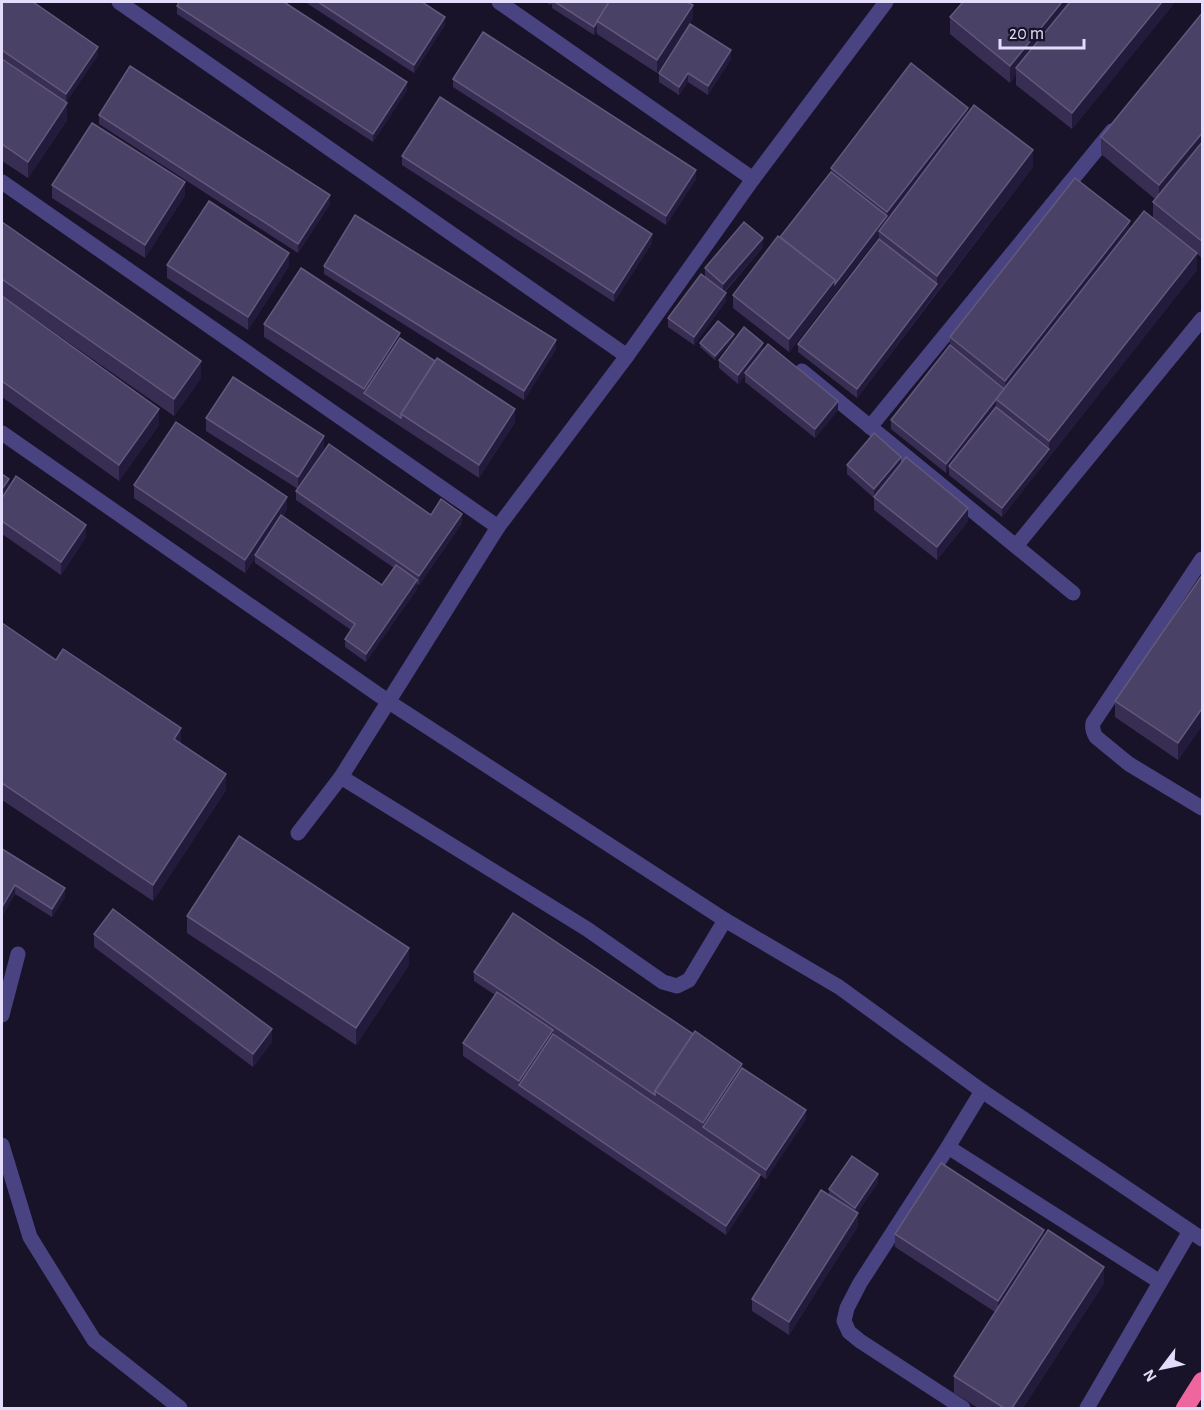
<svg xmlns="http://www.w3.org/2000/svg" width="1204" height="1410" viewBox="0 0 1204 1410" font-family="'Alegreya Sans',sans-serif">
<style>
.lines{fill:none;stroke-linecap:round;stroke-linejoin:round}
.minor{stroke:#4a4382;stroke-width:15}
.highway{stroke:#ef659e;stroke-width:18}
.wall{fill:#382e54}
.shaded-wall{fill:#231b3b}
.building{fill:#4a4166;stroke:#62597d;stroke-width:1.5}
</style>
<rect width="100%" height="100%" fill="#181328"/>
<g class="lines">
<g class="minor">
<path d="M119,2L627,356"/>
<path d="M499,2L753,179"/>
<path d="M2,182L498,527"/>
<path d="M802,371L1073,593"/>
<path d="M870,427L1112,131"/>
<path d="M2,433L389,702L725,920L839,987L982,1091L1202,1239"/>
<path d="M1016,546L1202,319"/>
<path d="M1202,559L1093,723C1092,728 1093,732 1096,737L1129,764L1202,808"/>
<path d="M341,777L587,929L663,982L677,986L689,980L725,920"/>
<path d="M298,833L341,777L498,527L627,356L753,179L886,2"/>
<path d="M2,1015L18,954"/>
<path d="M2,1145L30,1237L94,1340L180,1408"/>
<path d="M948,1147L1160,1282"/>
<path d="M963,1408L860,1341L849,1332L844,1321L847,1308L860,1283L948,1147L982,1091"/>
<path d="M1087,1408L1190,1231"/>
</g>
<path class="highway" d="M1185,1408L1202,1381"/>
</g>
<g class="wall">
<path d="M2,2L98,55L66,102L67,120L28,178L2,161Z"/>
<path d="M305,2H422L445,25L414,73Z"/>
<path d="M545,2H687L693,18L657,73L597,34V31L594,35L552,8V3L551,5Z"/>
<path d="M963,2H1175L1072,129L1016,85V74L1010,83L950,34V17Z"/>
<path d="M177,6L407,90L373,142L177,14Z"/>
<path d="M1203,12V259L1197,254V270L1002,517L949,475V468L946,473L891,429V420L950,345V337L1130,228L1153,218V202L1155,199L1101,154V137Z"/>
<path d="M731,59L708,95L688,82L679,95L659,82V73Z"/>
<path d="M453,79L696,179L666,225L453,87Z"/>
<path d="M968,114L1033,167L857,398L798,352V344L879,239V236L789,352L733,308V295L780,237L831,172V168Z"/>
<path d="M99,115L330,204L298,253L99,124Z"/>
<path d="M402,156L652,243L614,302L402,165Z"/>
<path d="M52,185L185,195L145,258L52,198Z"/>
<path d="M2,222L201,378L174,416L2,296Z"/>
<path d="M763,247L725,292L726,301L694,345L668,327V318L705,277V268Z"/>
<path d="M167,265L289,266L248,330L167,278Z"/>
<path d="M324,266L556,349L524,400L324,274Z"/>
<path d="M2,296L159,425L119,481L2,397Z"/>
<path d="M264,324L400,338L515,422L479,478L264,337Z"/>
<path d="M734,338L715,360L700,347V343Z"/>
<path d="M763,350L838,410L815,438L745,382V376L738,384L719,368V360Z"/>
<path d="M206,418L324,448L302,484L462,523L419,585L417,584V589L366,662L345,647V639L351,630L255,563V558L245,573L134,498V485L287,509L283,516L382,585L394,568L296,500V491L298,489L206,431Z"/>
<path d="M901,463L968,521L937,560L874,510V498L847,474V465Z"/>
<path d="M2,474L9,487L86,537L61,575L2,534Z"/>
<path d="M1203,574V724L1178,760L1115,717V701Z"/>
<path d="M2,623L181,744L226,790L153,901L2,800Z"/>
<path d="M2,849L65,897L52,917L15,894L2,916Z"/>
<path d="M187,916L409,965L356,1045L187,933Z"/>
<path d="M94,934L272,1042L253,1067L94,947Z"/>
<path d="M474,972L742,1068L806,1119L766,1179L685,1124L760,1184L726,1235L463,1056V1043L495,995L474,981Z"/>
<path d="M878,1183L857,1213L858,1226L789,1335L752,1311V1299L829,1195V1189Z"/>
<path d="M895,1234L1044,1237L1104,1283L1023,1408H978L954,1393V1376L995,1312L895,1247Z"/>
</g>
<g class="shaded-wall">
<path d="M1062,2H1076L1016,68V74L1010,83V66Z"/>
<path d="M1162,2H1175L1072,129V113Z"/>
<path d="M693,5V18L657,73V60Z"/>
<path d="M445,17V25L414,73V65Z"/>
<path d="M597,22V31L594,35V27Z"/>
<path d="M98,47V55L66,103V94Z"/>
<path d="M731,50V59L708,95V86Z"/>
<path d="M688,73V82L679,95V87Z"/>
<path d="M407,82V90L373,142V134Z"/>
<path d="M67,103V120L28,178V162Z"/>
<path d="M968,108V120L879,231V236L789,352V339L835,280L887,216V212Z"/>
<path d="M1203,132V148L1159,202V185Z"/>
<path d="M1033,150V167L937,292V276Z"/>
<path d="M696,170V179L666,225V216Z"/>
<path d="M185,182V195L145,258V245Z"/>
<path d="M330,195V204L298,253V244Z"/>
<path d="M1130,221V238L1005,389V381Z"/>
<path d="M652,234V243L614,302V293Z"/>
<path d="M763,238V247L723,293V284Z"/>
<path d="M289,253V266L248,330V317Z"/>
<path d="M1197,253V270L1002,517V508L1049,449V441Z"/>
<path d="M937,284V292L857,398V389Z"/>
<path d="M726,293V301L694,345V337Z"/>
<path d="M400,333V346L364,393V389Z"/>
<path d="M734,334V338L715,360V356Z"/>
<path d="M556,340V349L524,400V391Z"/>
<path d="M763,343V352L745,373V376L738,384V375Z"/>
<path d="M201,361V378L174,416V399Z"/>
<path d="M996,400V409L949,466V468L946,473V464Z"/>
<path d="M838,401V410L815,438V429Z"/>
<path d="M159,409V425L119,481V465Z"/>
<path d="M515,409V422L479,478V465Z"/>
<path d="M324,436V448L298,490V477Z"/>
<path d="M901,457V465L874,498V489Z"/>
<path d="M9,479V488L2,498V489Z"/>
<path d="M287,497V509L256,556L255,555V558L245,573V560Z"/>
<path d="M968,508V521L937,560V547Z"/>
<path d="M462,514V523L419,585V576Z"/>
<path d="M86,525V537L61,575V562Z"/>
<path d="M417,580V589L366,662V654Z"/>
<path d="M1203,707V724L1178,760V743Z"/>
<path d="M181,728V745L174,739Z"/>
<path d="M226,774V790L153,901V885Z"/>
<path d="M15,885V894L2,916V907Z"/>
<path d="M65,888V897L52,917V909Z"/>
<path d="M409,948V965L356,1045V1028Z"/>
<path d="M272,1029V1042L253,1067V1054Z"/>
<path d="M553,1030V1043L519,1085V1081Z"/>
<path d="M742,1064V1076L703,1127V1123Z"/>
<path d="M806,1110V1119L766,1179V1170Z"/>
<path d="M878,1174V1183L855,1216V1208Z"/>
<path d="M760,1175V1184L726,1235V1226Z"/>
<path d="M858,1213V1226L789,1335V1322Z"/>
<path d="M1044,1230V1243L998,1314V1301Z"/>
<path d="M1104,1267V1283L1023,1408H1012Z"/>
</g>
<g class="building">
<path d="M2,2H33L98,47L66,94L2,50Z"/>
<path d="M179,2H284L407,82L373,134L177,6Z"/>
<path d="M318,2H422L445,17L414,65Z"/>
<path d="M555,2H609L594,27Z"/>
<path d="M609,2H687L693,5L657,60L597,21Z"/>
<path d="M963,2H1062L1010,66L950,17Z"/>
<path d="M1070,2H1162L1072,113L1016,68Z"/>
<path d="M1203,12V132L1159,185L1101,137Z"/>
<path d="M690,24L731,50L708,86L688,73L679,87L659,73Z"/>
<path d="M483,32L696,170L666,216L453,79Z"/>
<path d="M2,59L67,103L28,162L2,144Z"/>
<path d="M911,63L968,108L887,212L831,168Z"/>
<path d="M130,66L330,195L298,244L99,115Z"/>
<path d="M440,97L652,234L614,293L402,156Z"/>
<path d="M974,105L1033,150L937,276L879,231Z"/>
<path d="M92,123L185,182L145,245L52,185Z"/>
<path d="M1203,141V242L1153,202Z"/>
<path d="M831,172L887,216L835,284V280L780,237Z"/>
<path d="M1075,178L1130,221L1005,381L950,337Z"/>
<path d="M209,201L289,253L248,317L167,265Z"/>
<path d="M1144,211L1197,253L1049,441L996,399Z"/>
<path d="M355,215L556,340L524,391L324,266Z"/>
<path d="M2,222L201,361L174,399L2,279Z"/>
<path d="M744,222L763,238L723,284L705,268Z"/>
<path d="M778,236L835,280L789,339L733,295Z"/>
<path d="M879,239L937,284L857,389L798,344Z"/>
<path d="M301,268L400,333L364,389L264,324Z"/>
<path d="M701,274L726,293L694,337L668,318Z"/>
<path d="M2,296L159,409L119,465L2,381Z"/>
<path d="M718,321L734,334L715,356L700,343Z"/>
<path d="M744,327L763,343L738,375L719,360Z"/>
<path d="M400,338L435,361L401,414V418L364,393Z"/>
<path d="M768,344L838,401L815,429L745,373Z"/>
<path d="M950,345L1004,389L946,464L891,420Z"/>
<path d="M437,358L515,409L479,465L401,414Z"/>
<path d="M233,377L324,436L298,477L206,418Z"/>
<path d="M996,407L1049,449L1002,508L949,466Z"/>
<path d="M176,422L287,497L245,560L134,485Z"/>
<path d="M874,433L901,457L874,489L847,465Z"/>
<path d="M329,444L431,515L441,499L462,514L419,576L296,491Z"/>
<path d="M906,457L968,508L937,547L874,497Z"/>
<path d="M2,474L9,479L2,489Z"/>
<path d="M16,476L86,525L61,562L2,521V498Z"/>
<path d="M281,515L382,585L396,565L417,580L366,654L345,639L355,624L255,555Z"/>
<path d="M1203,574V707L1178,743L1115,701Z"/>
<path d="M2,623L56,660L63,649L181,728L174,739L226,774L153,885L2,783Z"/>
<path d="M239,836L409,948L356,1028L187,916Z"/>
<path d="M2,849L65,888L52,909L15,885L2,907Z"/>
<path d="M113,909L272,1029L253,1054L94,934Z"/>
<path d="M513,913L693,1034L655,1091V1095L474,972Z"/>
<path d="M497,992L553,1030L519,1081L463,1043Z"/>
<path d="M695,1031L742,1064L703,1123L655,1091Z"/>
<path d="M553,1034L760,1175L726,1226L519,1085Z"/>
<path d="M742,1068L806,1110L766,1170L703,1127Z"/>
<path d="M852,1156L878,1174L855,1208L829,1189Z"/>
<path d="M941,1163L1044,1230L998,1301L895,1234Z"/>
<path d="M821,1190L858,1213L789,1322L752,1299Z"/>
<path d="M1048,1230L1104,1267L1012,1408H1004L954,1376Z"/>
</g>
<rect width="1204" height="1410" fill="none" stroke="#e3ddfb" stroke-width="6"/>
<g transform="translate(1162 1368) rotate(238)" stroke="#181328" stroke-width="4.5" paint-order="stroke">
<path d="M0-4.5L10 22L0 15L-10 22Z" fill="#e3ddfb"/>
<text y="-9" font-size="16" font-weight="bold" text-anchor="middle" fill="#e3ddfb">N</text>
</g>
<path d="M1000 39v9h84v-9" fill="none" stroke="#e3ddfb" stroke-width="3"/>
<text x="1009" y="39" font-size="18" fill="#e3ddfb" stroke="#181328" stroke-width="4.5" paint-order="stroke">20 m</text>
</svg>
